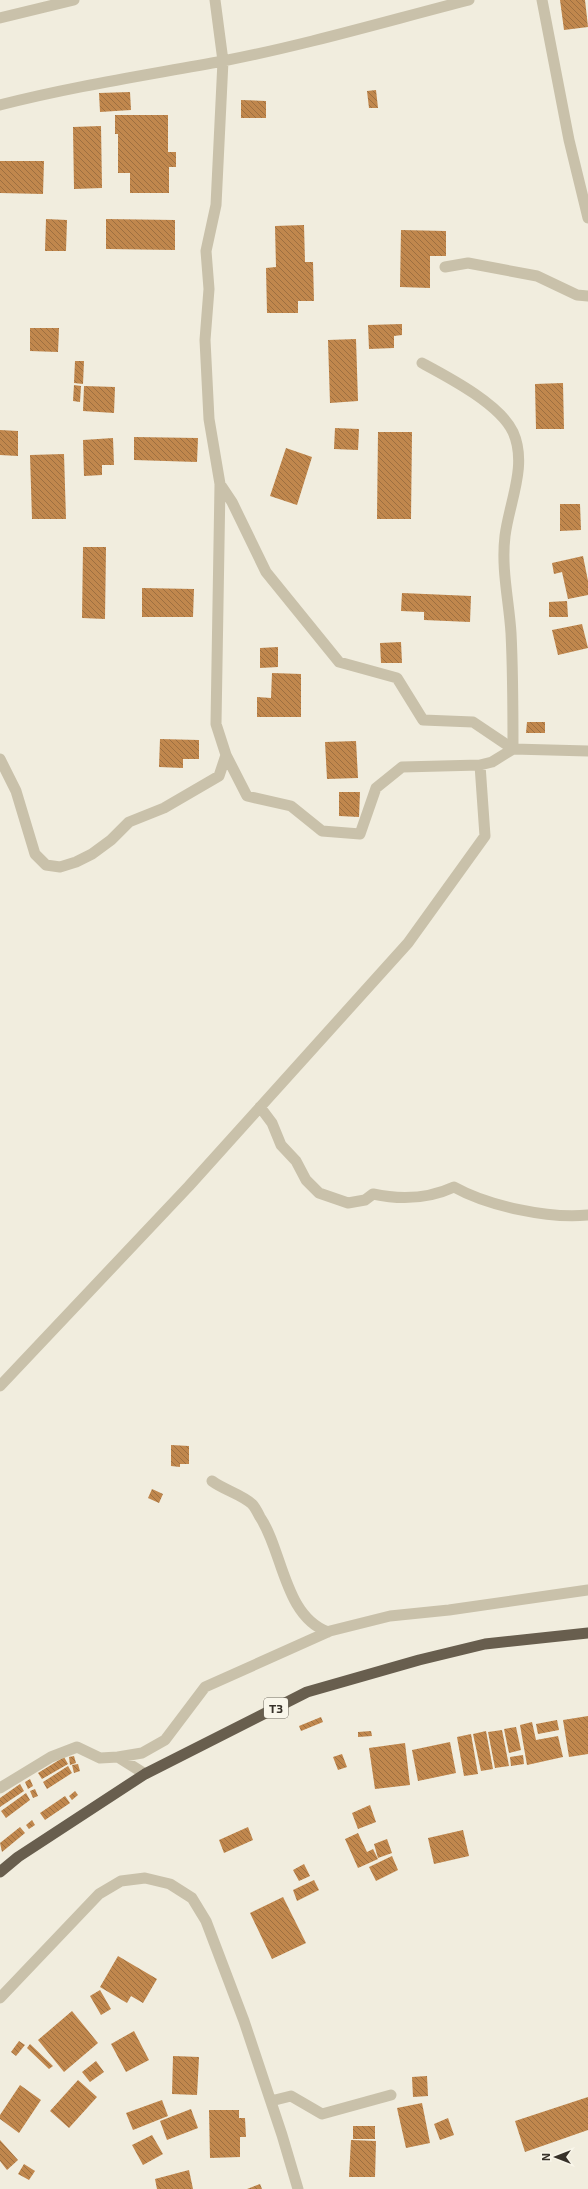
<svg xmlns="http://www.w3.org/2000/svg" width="588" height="2189" font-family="'Exo 2',sans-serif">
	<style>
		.building { fill: url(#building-back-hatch) }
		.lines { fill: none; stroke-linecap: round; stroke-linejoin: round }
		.minor { stroke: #c9c1aa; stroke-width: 11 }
		.trunk { stroke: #685e4e; stroke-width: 11 }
		.labels { text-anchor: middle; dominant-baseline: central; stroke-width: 3; stroke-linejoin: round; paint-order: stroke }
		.shield { fill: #f9f6ea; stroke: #716c63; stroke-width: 1 }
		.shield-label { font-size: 12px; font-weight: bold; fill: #373129 }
	</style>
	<defs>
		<pattern id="building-back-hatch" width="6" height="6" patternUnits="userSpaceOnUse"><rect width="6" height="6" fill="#c0874d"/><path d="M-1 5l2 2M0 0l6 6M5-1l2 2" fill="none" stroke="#9d6f40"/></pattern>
	</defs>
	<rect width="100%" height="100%" fill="#f1edde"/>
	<path class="building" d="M560 0H585L588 27 564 30Z
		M376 90 378 108H369L367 91Z
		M130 92 131 110 100 112 99 93Z
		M241 100 266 101V118H241Z
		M115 115H168V152H176V167H169V193H130V173H118V134H115Z
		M101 126 102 188 74 189 73 127Z
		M0 161H44L43 194 0 193Z
		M46 219 67 220 66 251H45Z
		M106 219 175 220V250L106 249Z
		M304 225 305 262H313L314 301H298V313H267L266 268 276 267 275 226Z
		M401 230 446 231V256H430V288L400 287Z
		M402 324V335L394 336V348L369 349 368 325Z
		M30 328H59L58 352 30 351Z
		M356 339 358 401 330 403 328 340Z
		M75 361H84L83 384 74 383Z
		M563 383 564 429H536L535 384Z
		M74 385 81 386 80 402 73 401Z
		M84 386 115 387 114 413 83 411Z
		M335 428 359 429 358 450 334 449Z
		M0 430 18 431V456L0 455Z
		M378 432H412L411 519H377Z
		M134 437 198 438 197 462 134 460Z
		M113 438 114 465H102V475L84 476 83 440Z
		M286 448 312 457 297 505 270 496Z
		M64 454 66 519H32L30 455Z
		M560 504H580L581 530 560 531Z
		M83 547H106L105 619 82 618Z
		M583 556 588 581V595L568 599 562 572 554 574 552 563Z
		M142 588 194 589 193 617H142Z
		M402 593 471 596 470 622 424 620V612L401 611Z
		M567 601 568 617H549V602Z
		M582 624 588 648 558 655 552 630Z
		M401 642 402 663H381L380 643Z
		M278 647V667L260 668V648Z
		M272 673 301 674V717H257V697L271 698Z
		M527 722H545V733H526Z
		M160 739 199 740V759H183V768L159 767Z
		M356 741 358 778 327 779 325 742Z
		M339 792H360L359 817 339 816Z
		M171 1445 189 1446V1464H180V1467L171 1466Z
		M152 1489 163 1494 159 1503 148 1498Z
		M588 1716V1754L569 1757 563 1720Z
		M321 1717 323 1722 301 1731 299 1726Z
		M557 1720 559 1730 538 1734 536 1724Z
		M532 1722 536 1740 558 1736 563 1757 527 1765 520 1725Z
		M516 1727 521 1750 509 1753 504 1729Z
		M502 1730 509 1766 495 1768 488 1732Z
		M371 1731 372 1736 358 1737V1732Z
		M486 1731 493 1769 481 1771 473 1734Z
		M471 1734 478 1774 464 1776 457 1737Z
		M450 1742 456 1773 418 1781 412 1750Z
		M405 1743 410 1785 375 1789 369 1748Z
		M342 1754 347 1767 338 1770 333 1757Z
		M523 1755 524 1764 511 1766 510 1757Z
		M74 1756 76 1763 70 1765 69 1757Z
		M64 1757 68 1764 42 1779 38 1773Z
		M78 1764 80 1771 74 1773 72 1765Z
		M68 1766 72 1773 47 1789 43 1782Z
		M30 1779 33 1786 28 1789 25 1782Z
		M20 1784 24 1791 0 1807V1798Z
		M35 1789 38 1796 33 1798 30 1791Z
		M75 1791 78 1795 72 1800 69 1796Z
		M26 1793 30 1800 6 1818 1 1811Z
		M65 1796 70 1803 45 1820 40 1813Z
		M370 1805 376 1822 358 1829 352 1813Z
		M32 1820 35 1825 29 1829 26 1825Z
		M20 1827 25 1833 2 1852 0 1843Z
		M248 1827 253 1840 224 1853 219 1840Z
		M463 1830 469 1856 434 1864 428 1838Z
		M358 1833 367 1852 373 1849 378 1859 358 1868 345 1839Z
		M387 1839 392 1853 378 1858 374 1844Z
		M392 1856 398 1870 376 1881 369 1867Z
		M304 1864 310 1876 299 1881 293 1870Z
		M314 1880 319 1890 297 1901 293 1890Z
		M283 1897 306 1943 272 1959 250 1913Z
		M118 1956 157 1979 143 2003 131 1996 127 2003 100 1987Z
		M100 1990 111 2009 101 2015 90 1996Z
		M72 2011 98 2043 64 2072 38 2040Z
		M134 2031 149 2060 126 2072 111 2044Z
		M19 2041 25 2045 16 2056 11 2052Z
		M30 2044 53 2066 49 2069 27 2048Z
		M173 2056 199 2057 197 2095 172 2094Z
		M96 2061 104 2072 90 2082 82 2072Z
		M427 2076 428 2096 413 2097 412 2077Z
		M78 2080 97 2097 69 2128 50 2111Z
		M20 2085 41 2100 19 2133 0 2119V2115Z
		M588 2097V2130L525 2152 515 2121Z
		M162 2100 168 2116 133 2130 126 2113Z
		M422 2103 430 2143 406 2148 397 2108Z
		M191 2109 198 2128 167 2140 160 2121Z
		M209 2110H239V2118H245L246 2137H240V2157L210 2158Z
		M448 2118 454 2135 440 2140 434 2124Z
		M353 2126H375V2139H353Z
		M152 2135 163 2154 143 2165 132 2145Z
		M0 2140 18 2160 7 2170 0 2161Z
		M351 2140 376 2141 375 2177H349Z
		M24 2164 35 2171 29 2180 18 2174Z
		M189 2170 193 2189H157L155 2179Z
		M260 2184 262 2189H247Z"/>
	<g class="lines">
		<path class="minor" d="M215 0 223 61 216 205 206 251 209 289 205 340 209 419 220 484 232 502 266 572 339 662 397 678 423 720 473 722 513 749 588 751
			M542 0 569 140 588 218
			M0 18 74 0
			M0 105C74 86 148 75 223 61 306 45 387 21 469 0
			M445 267 468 263 537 276 577 295 588 296
			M422 363C448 377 500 404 513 432 528 465 509 503 505 536 501 569 509 601 511 633 513 672 513 710 513 749
			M220 484 216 724 226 755
			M0 759 16 791 35 854 46 865 60 867 76 862 92 854 111 840 129 822 164 808 219 776 226 755 247 796 291 806 322 831 360 834 376 788 402 767 480 765 492 762 513 749
			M260 1107 272 1123 281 1145 296 1161 306 1180 319 1193 348 1203 365 1200 373 1194C401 1200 428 1199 454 1187 488 1206 549 1219 588 1215
			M0 1386 189 1186 408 943 485 836 480 765
			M212 1481C224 1490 241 1494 252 1504 255 1507 258 1513 260 1517 283 1551 284 1616 328 1632
			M118 1757 142 1753 165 1740 205 1687 330 1631 390 1616 449 1610 588 1590
			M0 1788 51 1757 77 1747 100 1758 118 1757 145 1774
			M0 1998 99 1894 121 1881 145 1878 170 1884 192 1898 206 1921 244 2021 282 2135 298 2189
			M271 2101 291 2096 322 2114 391 2095"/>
		<path class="trunk" d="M0 1872 18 1857 145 1774 307 1692 419 1660 485 1644 588 1633"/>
	</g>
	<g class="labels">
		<rect class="shield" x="264" y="1698" width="24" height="20" rx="3"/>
		<g class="shield-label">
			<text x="276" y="1708">T3</text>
		</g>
	</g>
	<g transform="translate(556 2157) rotate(270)" stroke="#f9f6ea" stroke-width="3" paint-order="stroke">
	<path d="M0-3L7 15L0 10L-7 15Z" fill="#373129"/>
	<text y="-6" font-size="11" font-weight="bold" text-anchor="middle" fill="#373129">N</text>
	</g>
</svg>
